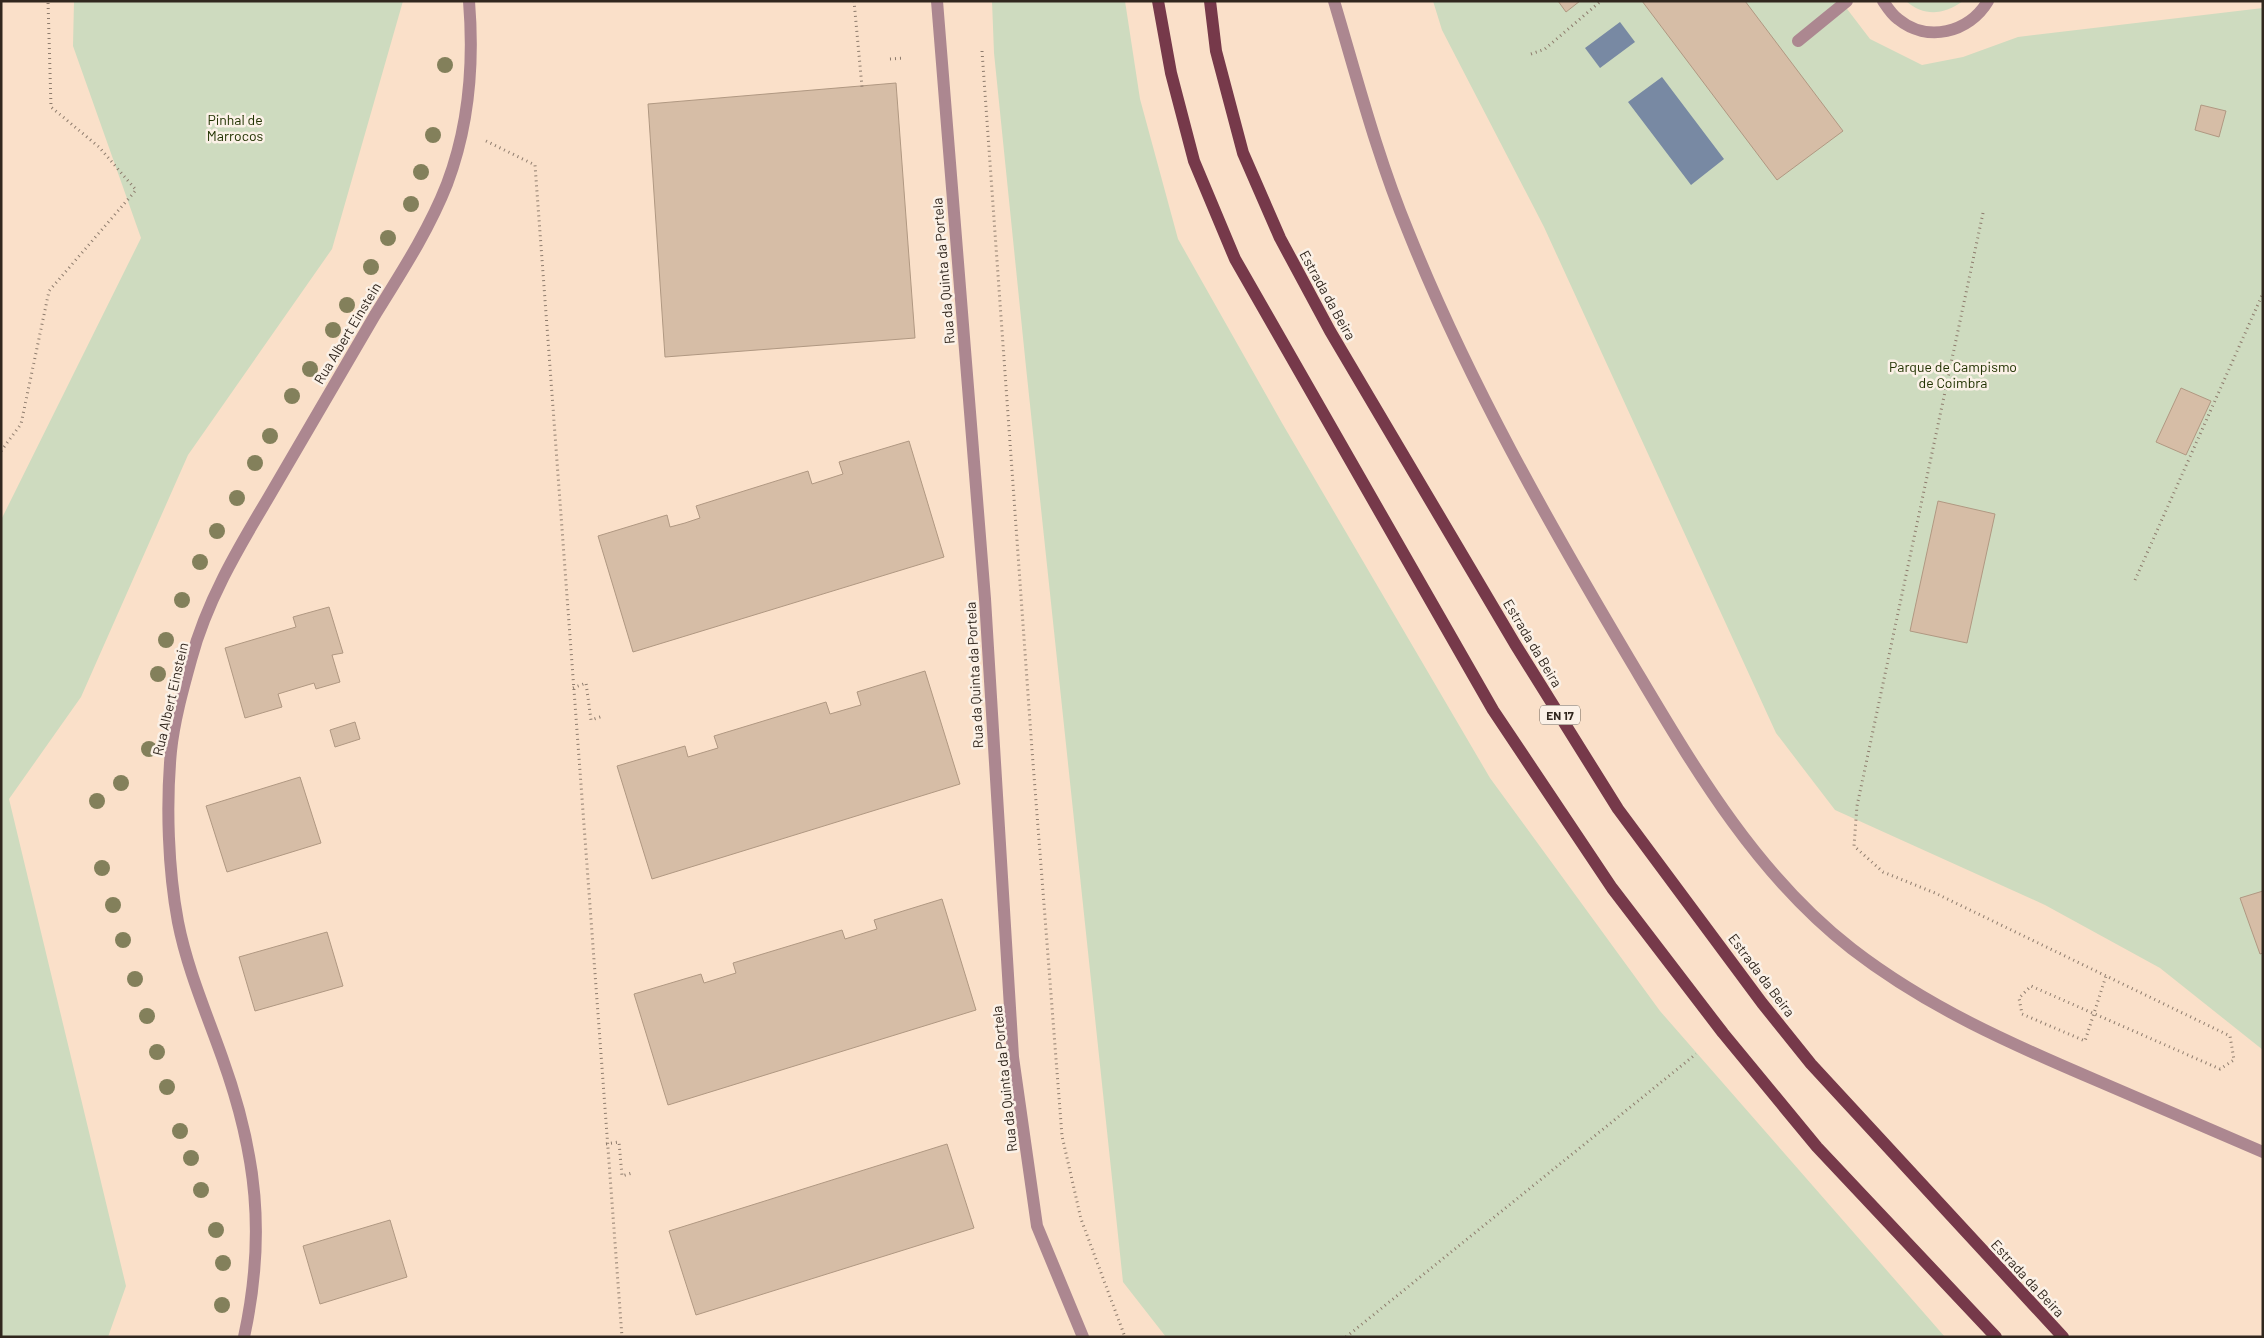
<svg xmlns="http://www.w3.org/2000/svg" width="2264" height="1338" font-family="Barlow,sans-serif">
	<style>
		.green { fill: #cedbbf }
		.water { fill: #7889a3 }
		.building { fill: #d6bda6; stroke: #b09882 }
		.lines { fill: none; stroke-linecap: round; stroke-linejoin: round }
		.path { stroke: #8e7c6d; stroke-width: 3; stroke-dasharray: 1 4; stroke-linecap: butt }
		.minor { stroke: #ac8790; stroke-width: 12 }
		.major { stroke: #76394a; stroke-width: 12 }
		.tree { fill: #83805b }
		.labels { text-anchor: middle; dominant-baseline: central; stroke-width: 5; stroke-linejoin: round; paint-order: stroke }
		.shield { fill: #fbf1e7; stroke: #6e645a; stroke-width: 1 }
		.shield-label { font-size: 12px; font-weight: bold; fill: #31271e }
		.park-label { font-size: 14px; fill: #213201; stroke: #fbf1e7 }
		.street-label { font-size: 14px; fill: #31271e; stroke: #fbf1e7 }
	</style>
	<rect width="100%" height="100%" fill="#fae0c9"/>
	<path class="green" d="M74 1H403L332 249 188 455 81 697 9 799 126 1286 108 1337H1V520L141 238 73 46Z
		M992 1H1125L1140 99 1178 239 1282 423 1490 778 1660 1011 1945 1337H1166L1123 1282 1026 367 994 53Z
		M1433 1H1841L1870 39 1922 65 1963 57 2018 37 2263 8V1050L2160 968 2045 905 1835 810 1776 733 1544 227 1442 30Z
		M1906 1H1963C1944 15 1924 17 1906 1Z"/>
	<path class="water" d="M1620 22 1635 42 1600 68 1585 48Z
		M1662 77 1724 159 1691 185 1628 102Z"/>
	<path class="building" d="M1558 1H1580L1566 12Z
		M1642 1H1745L1843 131 1777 180Z
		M896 83 915 338 665 357 648 104Z
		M2201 105 2226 111 2219 137 2195 130Z
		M2181 388 2211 401 2186 455 2156 442Z
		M909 441 944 557 633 652 598 536 667 515 670 527 685 523 700 518 696 506 808 471 812 484 843 474 839 462Z
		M1938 501 1995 514 1967 643 1910 631Z
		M329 607 343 653 332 655 340 682 316 689 314 683 278 694 282 707 245 718 225 648 296 627 293 617Z
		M925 671 960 784 652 879 617 766 685 746 688 757 718 748 714 736 826 702 830 714 861 705 857 692Z
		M355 722 360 739 335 747 330 730Z
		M300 777 321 843 227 872 206 806Z
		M2263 891V953L2260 954 2240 898Z
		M942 899 976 1010 668 1105 634 994 701 974 704 983 736 973 733 963 842 930 845 939 877 929 874 920Z
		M327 932 343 986 255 1011 239 957Z
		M947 1144 974 1228 696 1315 669 1231Z
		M390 1220 407 1277 320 1304 303 1246Z"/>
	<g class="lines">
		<path class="path" d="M854 1 862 87
			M982 51 1032 750 1062 1136 1081 1219 1125 1337
			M1531 54 1545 49 1601 1
			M890 59 905 58
			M486 141 535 165 622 1337
			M1983 213 1857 806 1854 846 1883 872 1935 893 2230 1036 2234 1060 2220 1069 2031 986 2019 998 2022 1014 2085 1041 2106 976
			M1 451 21 424 49 291 136 190 99 147 51 107 48 1
			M2135 580 2263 293
			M573 688 586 683 591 720 603 716
			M606 1144 619 1142 622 1176 632 1173
			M1346 1337 1696 1054"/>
		<path class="minor" d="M937 1 985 599 1013 1057 1037 1226 1083 1337
			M1334 1C1357 78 1377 156 1408 231 1468 381 1548 522 1630 660 1692 764 1754 873 1852 949 1927 1007 2011 1044 2098 1081 2153 1105 2208 1128 2263 1152
			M1883 1C1887 7 1892 15 1898 19 1927 43 1969 33 1988 1
			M1798 41 1847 1
			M244 1337C266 1236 257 1154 222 1057 206 1012 187 968 178 922 168 869 166 804 171 751 174 721 183 689 191 660 206 603 237 550 267 500 303 438 339 377 375 315 401 273 429 230 447 184 469 126 474 62 469 1"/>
		<path class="major" d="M1158 1 1171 73 1194 161 1235 259 1493 710 1612 888 1723 1033 1817 1147 1996 1337
			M1210 1 1216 51 1243 153 1280 238 1330 331 1515 644 1618 809 1762 1003 1811 1064 2063 1337"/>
	</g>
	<g class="tree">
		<circle cx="445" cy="65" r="8"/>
		<circle cx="433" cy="135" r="8"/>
		<circle cx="421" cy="172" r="8"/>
		<circle cx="411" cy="204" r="8"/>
		<circle cx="388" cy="238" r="8"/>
		<circle cx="371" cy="267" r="8"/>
		<circle cx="347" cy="305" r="8"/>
		<circle cx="333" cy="330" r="8"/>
		<circle cx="310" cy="369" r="8"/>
		<circle cx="292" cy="396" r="8"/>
		<circle cx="270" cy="436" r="8"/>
		<circle cx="255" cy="463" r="8"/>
		<circle cx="237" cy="498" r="8"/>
		<circle cx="217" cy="531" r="8"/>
		<circle cx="200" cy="562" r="8"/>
		<circle cx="182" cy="600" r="8"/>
		<circle cx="166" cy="640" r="8"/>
		<circle cx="158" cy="674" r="8"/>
		<circle cx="149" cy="749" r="8"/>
		<circle cx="121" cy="783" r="8"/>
		<circle cx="97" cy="801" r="8"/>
		<circle cx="102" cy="868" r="8"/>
		<circle cx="113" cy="905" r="8"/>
		<circle cx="123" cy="940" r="8"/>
		<circle cx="135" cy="979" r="8"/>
		<circle cx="147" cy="1016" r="8"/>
		<circle cx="157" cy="1052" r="8"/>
		<circle cx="167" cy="1087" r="8"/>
		<circle cx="180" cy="1131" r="8"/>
		<circle cx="191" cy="1158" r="8"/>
		<circle cx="201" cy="1190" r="8"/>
		<circle cx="216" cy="1230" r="8"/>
		<circle cx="223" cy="1263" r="8"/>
		<circle cx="222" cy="1305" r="8"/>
	</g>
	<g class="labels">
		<rect class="shield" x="1540" y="705.5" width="40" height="19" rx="4"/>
		<g class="shield-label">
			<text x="1560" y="715">EN 17</text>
		</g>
		<g class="park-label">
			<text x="235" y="119">Pinhal de<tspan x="235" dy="16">Marrocos</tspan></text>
			<text x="1953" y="366">Parque de Campismo<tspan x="1953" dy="16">de Coimbra</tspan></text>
		</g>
		<g class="street-label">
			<text transform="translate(943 271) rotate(-95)">Rua da Quinta da Portela</text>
			<text transform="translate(1328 295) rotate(61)">Estrada da Beira</text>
			<text transform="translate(347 333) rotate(-59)">Rua Albert Einstein</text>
			<text transform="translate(1533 643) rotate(59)">Estrada da Beira</text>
			<text transform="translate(974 675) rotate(-93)">Rua da Quinta da Portela</text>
			<text transform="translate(170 699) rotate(-77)">Rua Albert Einstein</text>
			<text transform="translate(1762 975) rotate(53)">Estrada da Beira</text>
			<text transform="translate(1004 1079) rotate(-96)">Rua da Quinta da Portela</text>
			<text transform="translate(2028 1278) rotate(47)">Estrada da Beira</text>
		</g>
	</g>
	<rect width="2264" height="1338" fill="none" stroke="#31271e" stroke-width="5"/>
</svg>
